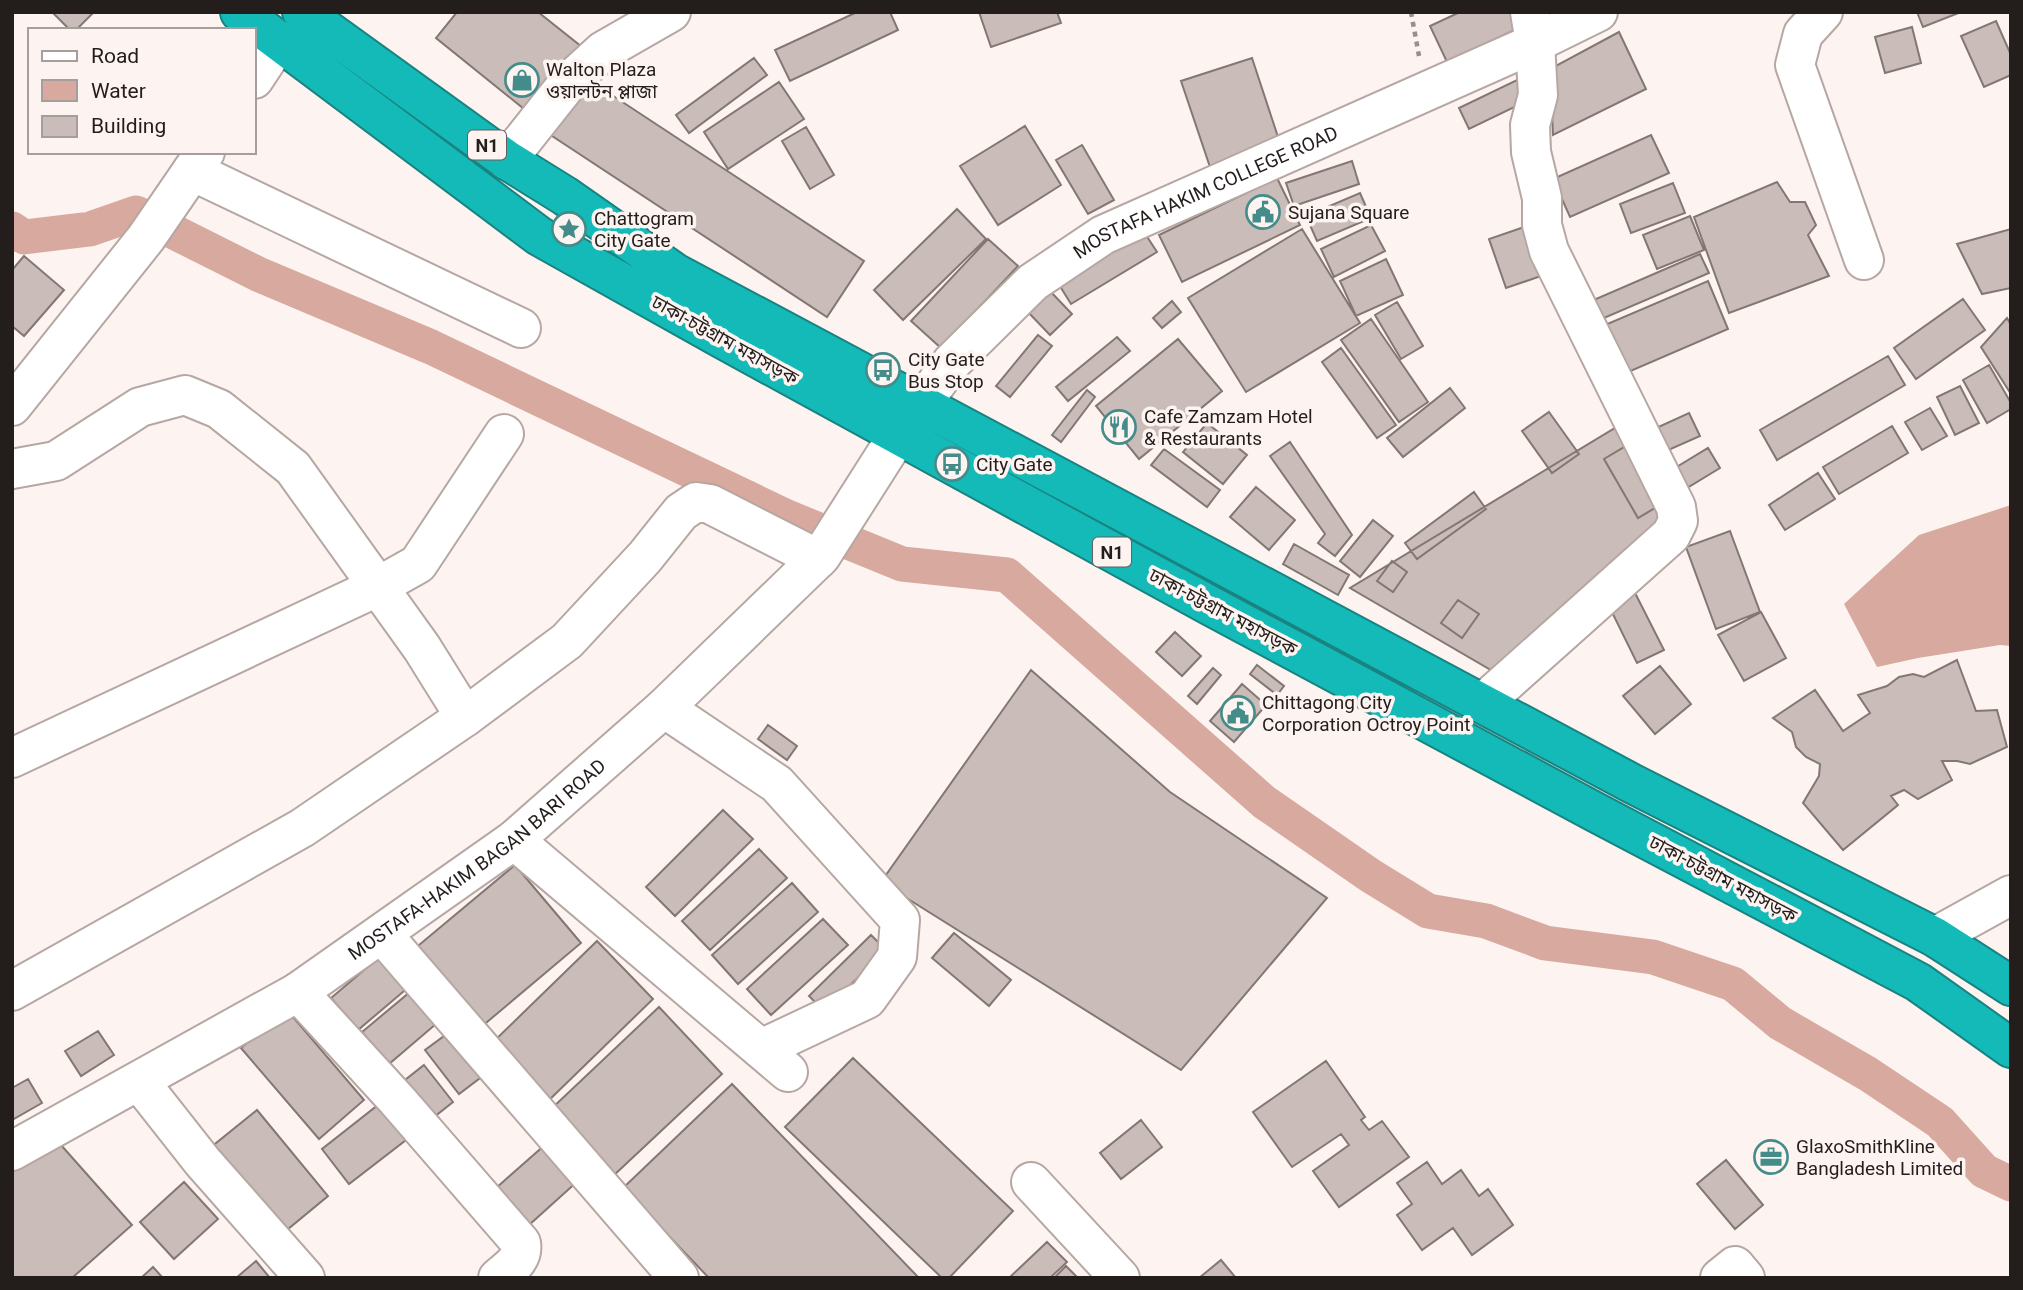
<svg xmlns="http://www.w3.org/2000/svg" width="2023" height="1290" font-family="Roboto,'Noto Sans Bengali',sans-serif">
	<style>
		.water { fill: #d8a99e }
		.lines { fill: none; stroke-linecap: round; stroke-linejoin: round }
		.canal { stroke: #d8a99e; stroke-width: 35 }
		.building { fill: #cabcb8; stroke: #847773; stroke-width: 2 }
		.minor-casing { stroke: #b6a7a3; stroke-width: 42 }
		.highway-casing { stroke: #198381; stroke-width: 42 }
		.path { stroke: #978f8d; stroke-width: 4.5; stroke-dasharray: 5 5; stroke-linecap: butt }
		.minor { stroke: #fff; stroke-width: 38 }
		.highway { stroke: #13bab7; stroke-width: 38 }
		.labels { text-anchor: middle; dominant-baseline: central; stroke-width: 7; stroke-linejoin: round; paint-order: stroke }
		.shield { fill: #fdf4f1; stroke: #645e5c; stroke-width: 2 }
		.shield-label { font-size: 18px; font-weight: bold; fill: #231e1c }
		.poi-label { font-size: 19px; fill: #231e1c; stroke: #fdf4f1; text-anchor: start }
		.street-label { font-size: 19px; fill: #231e1c; stroke: #fdf4f1 }
	</style>
	<rect width="100%" height="100%" fill="#fdf4f1"/>
	<path class="water" d="M2011 505V646L2000 645 1918 658 1877 667 1844 604 1919 535Z"/>
	<g class="lines">
		<path class="canal" d="M12 229 24 237 90 229 136 213 260 275 431 347 787 517 902 564 1007 575 1264 802 1371 876 1428 911 1486 921 1545 943 1653 957 1733 984 1780 1023 1868 1074 1940 1122 1984 1171 2011 1184"/>
	</g>
	<path class="building" d="M56 12H94L76 30H70L54 14Z
		M457 12H538L582 47 529 113 436 38Z
		M857 12H890L898 30 790 81 775 50Z
		M979 12H1057L1061 23 991 47Z
		M1460 12H1510L1517 29 1447 62 1430 26Z
		M1917 12H1961L1923 27Z
		M1996 21 2011 55V75L1984 87 1961 36Z
		M1912 27 1921 63 1885 73 1875 37Z
		M1619 32 1646 89 1553 135 1550 69Z
		M754 58 767 75 689 133 676 115Z
		M1252 58 1281 146 1211 170 1181 81Z
		M583 76 864 261 827 317 546 132Z
		M1517 80 1527 101 1469 129 1459 108Z
		M779 82 804 119 728 169 704 132Z
		M1025 126 1061 185 998 225 960 166Z
		M806 127 834 175 810 189 782 141Z
		M1651 135 1669 173 1570 217 1553 179Z
		M1082 145 1114 200 1088 214 1056 160Z
		M1352 161 1359 184 1294 206 1286 183Z
		M1277 178 1300 225 1182 282 1159 235Z
		M1777 182 1790 202H1805L1816 225 1808 235 1829 276 1729 313 1694 217Z
		M1673 183 1685 213 1631 233 1620 204Z
		M1360 193 1371 218 1317 241 1306 216Z
		M957 209 986 239 903 320 874 290Z
		M1690 216 1704 250 1657 269 1643 235Z
		M1371 225 1385 251 1334 277 1321 249Z
		M1530 225 1547 274 1506 288 1489 239Z
		M1302 229 1360 323 1246 392 1188 298Z
		M2011 229V288L1982 294 1957 244Z
		M1144 232 1157 252 1071 304 1058 283Z
		M988 239 1018 266 941 348 911 321Z
		M1700 254 1709 273 1597 321 1589 302Z
		M24 256 64 290 24 336 12 326V270Z
		M1386 259 1403 295 1356 316 1340 281Z
		M1708 281 1728 329 1619 376 1598 328Z
		M1049 290 1072 314 1050 335 1027 311Z
		M1963 299 1985 330 1916 379 1894 348Z
		M1172 301 1181 312 1162 328 1153 318Z
		M1397 302 1423 346 1401 359 1375 315Z
		M2007 318 2011 325V394L1981 347Z
		M1371 319 1428 402 1399 422 1341 340Z
		M1038 335 1052 346 1010 397 996 386Z
		M1117 337 1130 351 1068 401 1056 387Z
		M1178 339 1222 391 1139 459 1096 406Z
		M1341 348 1396 425 1377 438 1322 362Z
		M1888 356 1905 385 1777 460 1760 430Z
		M1989 365 2011 403V409L1987 423 1963 380Z
		M1960 386 1979 423 1955 435 1937 397Z
		M1450 388 1465 408 1403 457 1387 438Z
		M1087 390 1095 397 1061 442 1052 435Z
		M1930 408 1947 436 1922 450 1905 422Z
		M1549 412 1579 454 1552 473 1522 431Z
		M1689 413 1700 436 1664 452 1654 429Z
		M1207 423 1247 455 1223 484 1183 452Z
		M1892 426 1908 453 1839 494 1823 467Z
		M1615 428 1665 521 1496 673 1350 588Z
		M1290 442 1352 535 1335 556 1318 543 1325 534 1270 456Z
		M1631 443 1665 502 1638 518 1604 459Z
		M1708 448 1720 468 1682 491 1670 471Z
		M1164 449 1220 490 1207 507 1151 465Z
		M1818 473 1835 499 1785 530 1769 505Z
		M1256 487 1295 520 1269 550 1230 517Z
		M1474 492 1486 509 1417 559 1405 543Z
		M1373 520 1393 536 1360 577 1340 561Z
		M1730 531 1760 612 1716 629 1686 547Z
		M1294 544 1349 575 1338 595 1283 564Z
		M1392 561 1407 572 1393 592 1377 581Z
		M1631 585 1664 650 1637 663 1605 598Z
		M1458 600 1479 614 1462 638 1441 623Z
		M1761 612 1786 658 1744 681 1718 635Z
		M1175 632 1201 656 1182 676 1156 652Z
		M1957 660 1976 711 1997 710 2007 747 1970 764 1957 761H1942L1952 780 1918 799 1904 790 1891 796 1898 805 1843 850 1803 803 1819 776 1820 764 1806 757 1796 747 1792 732 1773 718 1815 690 1843 731 1870 713 1858 695 1887 686 1899 677 1913 674 1924 677Z
		M1257 665 1284 686 1277 695 1250 674Z
		M1660 666 1691 704 1655 734 1623 696Z
		M1213 668 1221 675 1197 704 1188 696Z
		M1031 670 1170 792 1327 898 1181 1070 881 882Z
		M1242 684 1266 705 1234 742 1210 721Z
		M768 725 797 746 787 760 758 739Z
		M723 810 753 839 675 916 646 887Z
		M759 849 787 878 710 950 682 921Z
		M515 865 581 943 474 1033 407 955Z
		M792 883 818 912 738 984 712 955Z
		M823 919 848 945 771 1015 747 989Z
		M954 933 1011 980 989 1006 932 958Z
		M871 935 886 950 824 1011 809 996Z
		M597 941 653 999 545 1104 489 1046Z
		M383 954 410 986 358 1030 331 998Z
		M416 987 443 1018 389 1064 362 1032Z
		M659 1007 722 1074 613 1176 550 1110Z
		M287 1010 364 1100 319 1139 241 1048Z
		M455 1028 488 1072 459 1094 425 1050Z
		M98 1031 114 1055 81 1076 65 1051Z
		M853 1058 1013 1211 949 1278H942L785 1127Z
		M1326 1061 1365 1117 1361 1120 1369 1130 1382 1121 1409 1157 1339 1207 1313 1171 1349 1145 1341 1134 1292 1167 1253 1112Z
		M424 1065 453 1102 434 1117 405 1080Z
		M28 1079 42 1103 12 1120V1088Z
		M732 1084 919 1278H709L623 1188Z
		M378 1105 406 1140 349 1184 322 1149Z
		M257 1110 328 1196 282 1234 210 1148Z
		M1141 1120 1162 1147 1121 1179 1100 1153Z
		M53 1136 132 1225 72 1278H12V1172Z
		M546 1144 579 1180 529 1225 496 1188Z
		M1726 1160 1763 1205 1735 1229 1697 1184Z
		M1427 1162 1442 1184 1461 1170 1479 1196 1488 1189 1513 1225 1472 1255 1453 1228 1422 1250 1397 1215 1412 1204 1397 1183Z
		M184 1182 218 1219 174 1259 140 1222Z
		M1047 1242 1067 1262 1050 1278H1009Z
		M1221 1260 1236 1278H1199Z
		M256 1261 270 1278H236Z
		M1066 1266 1078 1278H1054Z
		M153 1267 163 1278H141Z"/>
	<g class="lines">
		<g class="minor-casing">
			<g id="minor">
				<path d="M1823 12 1803 34 1795 65 1864 260"/>
				<path d="M254 79 279 41"/>
				<path d="M507 160 568 83 603 51 671 12"/>
				<path d="M192 171 521 328"/>
				<path id="s1" d="M922 403 952 362 1033 282 1103 235 1535 43 1598 12"/>
				<path d="M12 406 146 238 205 152"/>
				<path d="M12 469 56 461 140 407 185 395 219 409 293 468 422 648 465 717"/>
				<path d="M1483 703 1671 535 1678 521 1676 507 1549 251 1542 225V198L1531 152 1530 125 1538 95 1535 43 1530 12"/>
				<path d="M664 708 777 784 900 920 897 957 867 999 761 1049"/>
				<path d="M12 758 377 587 418 564 504 434"/>
				<path d="M514 840 788 1072"/>
				<path d="M382 934 679 1278"/>
				<path d="M1935 937 2011 895"/>
				<path d="M12 991 302 828 465 717 567 641 645 557 681 512 696 502 710 504 818 559"/>
				<path d="M298 992 397 1100 521 1243C524 1260 509 1268 498 1278"/>
				<path d="M139 1081 202 1161 305 1278"/>
				<path id="s2" d="M12 1151 298 992 514 840 664 708 821 556 898 435"/>
				<path d="M1031 1182 1120 1278"/>
				<path d="M1720 1278 1735 1266 1745 1278"/>
			</g>
		</g>
		<g class="highway-casing">
			<path id="highway" d="M240 12 539 236 721 338 1211 606 1595 812 1918 982 2011 1048
				M302 12 507 160 565 196 675 273 1633 784 1935 937 2011 986"/>
		</g>
		<path class="path" d="M1411 12 1419 56"/>
		<use href="#minor" class="minor"/>
		<use href="#highway" class="highway"/>
	</g>
	<defs>
		<g id="shop-ring" transform="scale(1.75)"><circle r="9.5" fill="#fdf4f1" stroke="#448c8a" stroke-width="1.5"/><path d="M-5-2.5h2.3a2.7 3.5 0 0 1 5.4 0H5L5.5 6h-11ZM-1.5-2.5h3a1.5 2.3 0 0 0-3 0Z" fill="#448c8a"/></g>
		<g id="civic-ring" transform="scale(1.75)"><circle r="9.5" fill="#fdf4f1" stroke="#448c8a" stroke-width="1.5"/><path d="M-.6-6.5H3V-4.5H.6V-3L4-1V1h2V6H-6V1h2V-1L-.6-3ZM-1.2 2.5V6h2.4V2.5Z" fill="#448c8a"/></g>
		<g id="sight-ring" transform="scale(1.75)"><circle r="9.5" fill="#fdf4f1" stroke="#448c8a" stroke-width="1.5"/><path d="M0-6L1.8-2.2L6-1.7L2.9 1.2L3.7 5.4L0 3.3L-3.7 5.4L-2.9 1.2L-6-1.7L-1.8-2.2Z" fill="#448c8a"/></g>
		<g id="bus-ring" transform="scale(1.75)"><circle r="9.5" fill="#fdf4f1" stroke="#448c8a" stroke-width="1.5"/><path d="M-5-6H5V4H4V6H2V4H-2V6H-4V4H-5ZM-3.5-4V0h7V-4ZM-3.5 1.2v1.5H-2V1.2ZM2 1.2v1.5H3.5V1.2Z" fill="#448c8a"/></g>
		<g id="restaurant-ring" transform="scale(1.75)"><circle r="9.5" fill="#fdf4f1" stroke="#448c8a" stroke-width="1.5"/><path d="M-5-6h1v4h1v-4h1v4h1v-4h1v5L-1.5 .5V6h-2V.5L-5-1ZM5-6V6H3V1.5H1.5Q1.5-4 5-6Z" fill="#448c8a"/></g>
		<g id="office-ring" transform="scale(1.75)"><circle r="9.5" fill="#fdf4f1" stroke="#448c8a" stroke-width="1.5"/><path d="M-6-3h4V-5.5h4V-3h4V5H-6ZM-1-4.5V-3h2v-1.5ZM-6 0V1H6V0Z" fill="#448c8a"/></g>
	</defs>
	<g fill-rule="evenodd">
		<use href="#shop-ring" x="522" y="80"/>
		<use href="#civic-ring" x="1263" y="212"/>
		<use href="#sight-ring" x="569" y="229"/>
		<use href="#bus-ring" x="883" y="370"/>
		<use href="#restaurant-ring" x="1119" y="427"/>
		<use href="#bus-ring" x="952" y="464"/>
		<use href="#civic-ring" x="1238" y="713"/>
		<use href="#office-ring" x="1771" y="1157"/>
	</g>
	<g class="labels">
		<g class="shield">
			<rect x="468" y="130.5" width="38" height="29" rx="5"/>
			<rect x="1093" y="537.5" width="38" height="29" rx="5"/>
		</g>
		<g class="shield-label">
			<text x="487" y="145">N1</text>
			<text x="1112" y="552">N1</text>
		</g>
		<g class="poi-label">
			<text x="546" y="69">Walton Plaza<tspan x="546" dy="22">ওয়ালটন প্লাজা</tspan></text>
			<text x="1288" y="212">Sujana Square</text>
			<text x="594" y="218">Chattogram<tspan x="594" dy="22">City Gate</tspan></text>
			<text x="908" y="359">City Gate<tspan x="908" dy="22">Bus Stop</tspan></text>
			<text x="1144" y="416">Cafe Zamzam Hotel<tspan x="1144" dy="22">&amp; Restaurants</tspan></text>
			<text x="976" y="464">City Gate</text>
			<text x="1262" y="702">Chittagong City<tspan x="1262" dy="22">Corporation Octroy Point</tspan></text>
			<text x="1796" y="1146">GlaxoSmithKline<tspan x="1796" dy="22">Bangladesh Limited</tspan></text>
		</g>
		<g class="street-label">
			<text stroke="none"><textPath href="#s1" startOffset="360">MOSTAFA HAKIM COLLEGE ROAD</textPath></text>
			<text transform="translate(725 340) rotate(29)">ঢাকা-চট্টগ্রাম মহাসড়ক</text>
			<text transform="translate(1223 612) rotate(28)">ঢাকা-চট্টগ্রাম মহাসড়ক</text>
			<text stroke="none"><textPath href="#s2" startOffset="550">MOSTAFA-HAKIM BAGAN BARI ROAD</textPath></text>
			<text transform="translate(1723 879) rotate(28)">ঢাকা-চট্টগ্রাম মহাসড়ক</text>
		</g>
	</g>
	<rect width="2023" height="1290" fill="none" stroke="#231e1c" stroke-width="28"/>
	<rect x="28" y="28" width="228" height="126" fill="#fdf4f1" stroke="#a69e9c" stroke-width="2"/>
	<rect x="42" y="51" width="35" height="10" fill="#ffffff" stroke="#a69e9c" stroke-width="2"/>
	<text x="91" y="63" font-size="21" fill="#231e1c">Road</text>
	<rect x="42" y="80" width="35" height="21" fill="#d8a99e" stroke="#a69e9c" stroke-width="2"/>
	<text x="91" y="98" font-size="21" fill="#231e1c">Water</text>
	<rect x="42" y="116" width="35" height="21" fill="#cabcb8" stroke="#a69e9c" stroke-width="2"/>
	<text x="91" y="133" font-size="21" fill="#231e1c">Building</text>
</svg>
